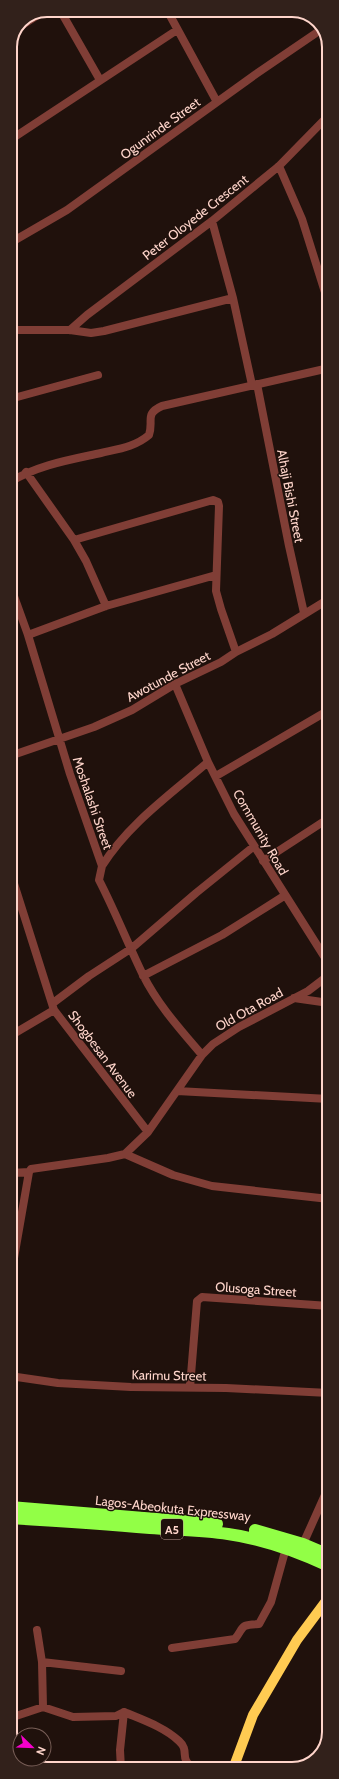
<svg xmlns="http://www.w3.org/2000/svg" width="339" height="1779" font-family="Cabin,sans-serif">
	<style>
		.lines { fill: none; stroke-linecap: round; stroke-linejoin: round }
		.minor { stroke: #803e36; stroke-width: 8 }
		.major { stroke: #ffcb52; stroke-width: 10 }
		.highway { stroke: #92ff46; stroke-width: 12 }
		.labels { text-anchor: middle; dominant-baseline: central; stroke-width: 3; stroke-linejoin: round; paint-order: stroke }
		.shield { fill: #20110c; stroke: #bc9a92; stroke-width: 1 }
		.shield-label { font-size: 12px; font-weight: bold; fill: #ffd5cb }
		.street-label { font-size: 13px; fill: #ffd5cb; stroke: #20110c }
		.rim { fill: none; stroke: #ffd5cb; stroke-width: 2 }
	</style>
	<rect width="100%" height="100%" fill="#20110c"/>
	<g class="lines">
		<path class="minor" d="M60 10 100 80
			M167 10 217 102
			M276 10H277
			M18 28 41 13
			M10 140 177 30
			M279 166 302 219 329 305
			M212 221 233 298 252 385
			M10 243 67 210 256 74 322 29
			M10 330H70L91 333 104 331 233 298
			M70 330 87 315 212 221 279 166 329 115
			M257 384 289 546 304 613
			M10 399 98 375
			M26 472 74 540 86 561 106 606
			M10 482C38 465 69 460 101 453 118 449 135 447 149 435 154 421 144 414 162 406L329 368
			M74 540 213 500 218 502 219 506 216 591 221 609 236 652
			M10 585 28 635 70 774 102 866 99 880C115 911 128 944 143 975 158 1005 180 1029 202 1055
			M28 635 106 606 216 575
			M175 684 208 762 234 814 329 964
			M10 756 94 727 132 710 175 684 221 662 236 652 272 634 329 599
			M216 776 329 710
			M263 861 329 818
			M102 866C128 824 171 794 208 762
			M10 871 54 1010 148 1132
			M143 976 222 935 284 896
			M294 998 329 1003
			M53 1003 89 976 132 948 196 893 253 847
			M10 1036 54 1010
			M177 1091 329 1099
			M125 1154 173 1175 212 1186 329 1199
			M10 1173 29 1172
			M10 1281 29 1172 31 1169 108 1158 125 1154 148 1132 202 1055 213 1044 239 1027 308 991 329 975
			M10 1376 58 1383 131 1387 226 1388 329 1393
			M190 1387 197 1301 202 1297 329 1306
			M303 1544 329 1486
			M37 1630 42 1662 43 1707
			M172 1648 235 1639C245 1626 239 1625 259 1624L271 1602 286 1548
			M42 1662 121 1671
			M10 1718 43 1707 73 1717 116 1716 124 1712C143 1720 164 1727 179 1741 191 1752 177 1758 195 1769
			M121 1769 120 1750 124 1712"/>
		<path class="major" d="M233 1769 253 1715 297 1640 329 1597"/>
		<path class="highway" d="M10 1507 217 1524
			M10 1518C57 1521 103 1524 150 1528 176 1530 202 1530 228 1534 264 1539 297 1551 329 1566
			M255 1530 303 1544 329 1555"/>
	</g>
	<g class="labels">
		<rect class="shield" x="161" y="1519" width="22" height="20" rx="3"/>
		<g class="shield-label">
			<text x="172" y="1529">A5</text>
		</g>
		<g class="street-label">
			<text transform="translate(160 128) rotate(-36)">Ogunrinde Street</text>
			<text transform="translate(195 217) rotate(-38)">Peter Oloyede Crescent</text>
			<text transform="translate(291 496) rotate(79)">Alhaji Bishi Street</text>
			<text transform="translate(168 676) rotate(-28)">Awotunde Street</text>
			<text transform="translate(93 803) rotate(71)">Moshalashi Street</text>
			<text transform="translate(261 832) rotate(60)">Community Road</text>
			<text transform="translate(249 1009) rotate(-29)">Old Ota Road</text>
			<text transform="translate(103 1054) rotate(53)">Shogbesan Avenue</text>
			<text transform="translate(256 1289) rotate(4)">Olusoga Street</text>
			<text transform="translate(169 1375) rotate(1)">Karimu Street</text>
			<text transform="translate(173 1508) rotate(6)">Lagos-Abeokuta Expressway</text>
		</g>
	</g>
	<path d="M0 0H339V1779H0ZM47 17H292A30 30 0 0 1 322 47V1732A30 30 0 0 1 292 1762H47A30 30 0 0 1 17 1732V47A30 30 0 0 1 47 17Z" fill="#32211b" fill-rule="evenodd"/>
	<path class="rim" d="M47 17H292A30 30 0 0 1 322 47V1732A30 30 0 0 1 292 1762H47A30 30 0 0 1 17 1732V47A30 30 0 0 1 47 17Z"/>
	<g transform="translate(32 1747) rotate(113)"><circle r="19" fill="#20110c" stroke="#795f58"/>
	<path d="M0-3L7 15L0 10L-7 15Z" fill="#f600cc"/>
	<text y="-6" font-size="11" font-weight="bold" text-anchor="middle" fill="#ffd5cb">N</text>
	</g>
</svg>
